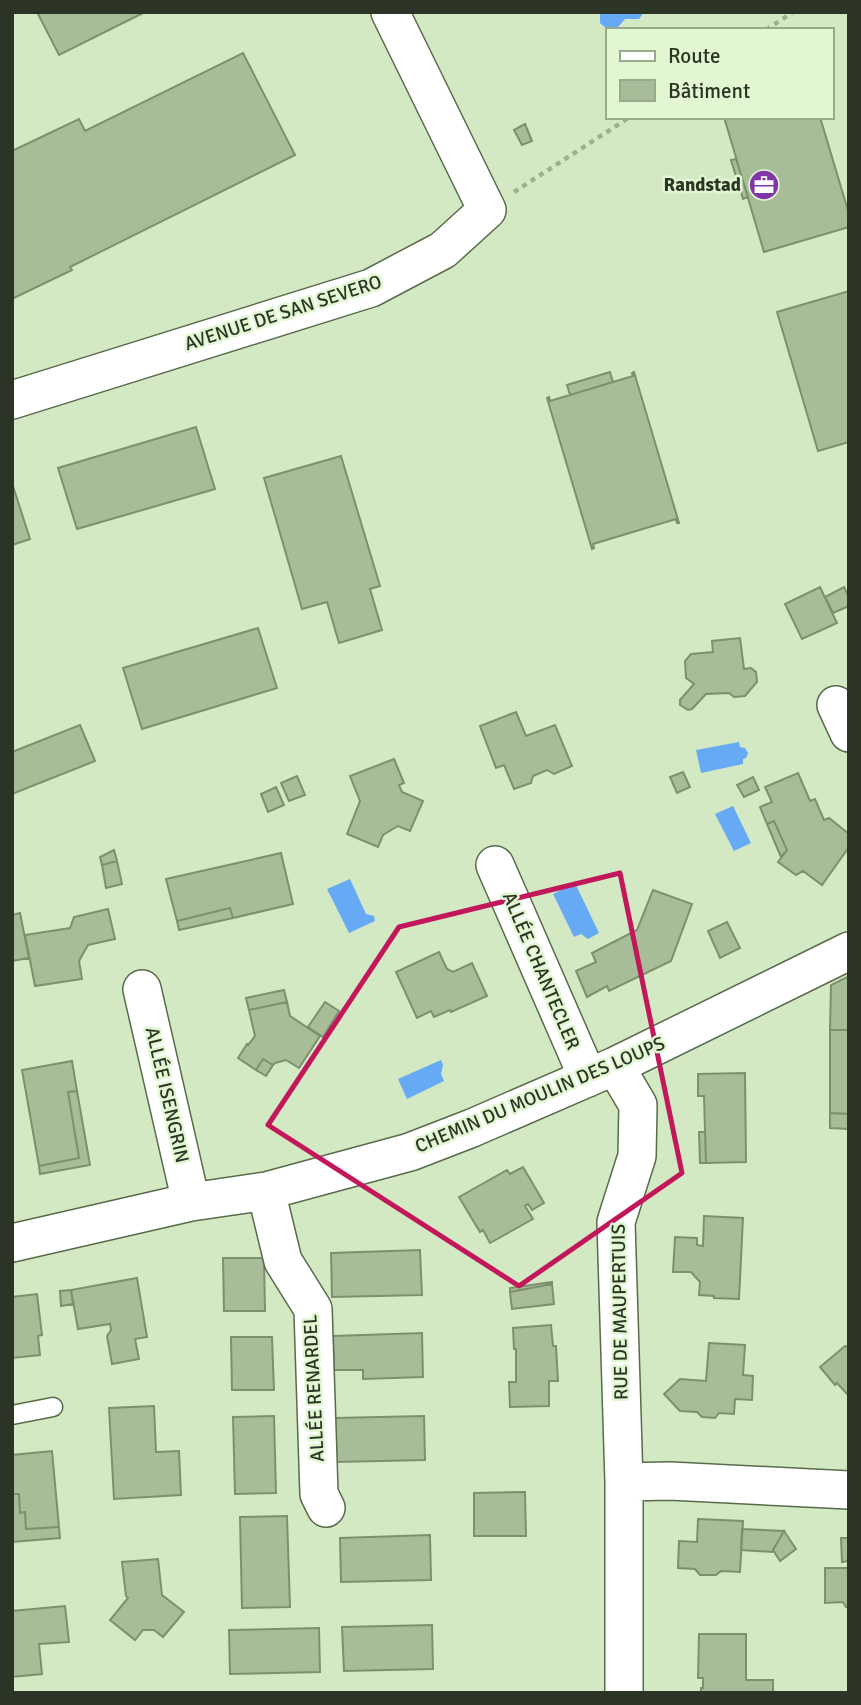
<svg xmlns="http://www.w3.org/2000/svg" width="861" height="1705" font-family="Signika,sans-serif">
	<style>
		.water { fill: #66a9f5 }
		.building { fill: #a7bd99; stroke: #7c906e; stroke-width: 2 }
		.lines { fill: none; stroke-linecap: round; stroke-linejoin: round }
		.lane-casing { stroke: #586b4a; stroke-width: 21 }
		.street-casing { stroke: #586b4a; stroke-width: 40 }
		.path { stroke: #9eb092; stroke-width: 4.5; stroke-dasharray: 5 5; stroke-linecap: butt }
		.lane { stroke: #fff; stroke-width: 18 }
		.street { stroke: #fff; stroke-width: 37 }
		.marked { fill: none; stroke: #c2185b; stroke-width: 5; stroke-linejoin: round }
		.labels { text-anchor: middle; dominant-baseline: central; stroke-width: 5; stroke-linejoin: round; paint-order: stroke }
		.poi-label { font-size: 19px; font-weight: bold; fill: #2b3425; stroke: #e0f7d1; text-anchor: end }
		.street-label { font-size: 19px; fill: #2b3425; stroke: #e0f7d1 }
	</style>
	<rect width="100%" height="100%" fill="#d3e9c4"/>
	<path class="water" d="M600 12H644L639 19H625L618 27 608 30 600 23Z
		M739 742 740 747 745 748 748 753 746 758 743 759V764L701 773 696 750Z
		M733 806 751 843 734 851 715 814Z
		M350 879 366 914 374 916 375 921 349 933 327 889Z
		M575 883 599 933 588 939 581 934 574 937 553 894Z
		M441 1060 443 1065 441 1074 444 1081 407 1099 398 1079Z"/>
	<path class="building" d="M37 12H145L59 55Z
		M243 53 295 155 70 267 72 270 12 299V151L79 119 85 131Z
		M724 117H820L849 214V227L764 252Z
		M525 124 532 141 522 145 514 130Z
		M736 159 748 197 743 199 731 160Z
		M849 291V442L818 451 777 312Z
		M610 372 613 382 570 395 567 385Z
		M634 372 679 523H677L676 519 593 544 594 548 592 549 547 398 549 397 550 401 633 376 632 373Z
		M196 427 215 489 77 529 58 468Z
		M341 456 380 586 370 589 382 630 339 643 327 602 302 609 264 478Z
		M12 483 30 539 12 545Z
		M820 587 837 623 802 639 785 604Z
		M844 587 849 597V606L833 613 825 597Z
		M258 628 277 688 142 729 123 668Z
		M740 638 744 669 751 668 756 672 757 682 745 696 734 697 729 693 706 694 692 709 688 710 680 705V700L694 684 686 678 685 661 691 654 713 652 712 641Z
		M516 712 526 736 555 725 572 766 554 774 547 770 533 776 531 783 514 789 504 765 496 768 480 726Z
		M80 725 95 761 12 794V752Z
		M394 759 404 783 399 785 402 792 423 801 410 831 398 826 383 835 378 847 347 834 360 801 350 776Z
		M683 772 690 787 677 793 670 777Z
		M798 773 810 801 815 799 824 820 829 818 849 834V847L822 885 803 871 796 875 778 862 787 850 774 821 767 824 760 807 772 802 765 787Z
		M297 776 305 795 289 801 281 783Z
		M753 777 759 790 744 797 737 785Z
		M276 787 284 805 268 812 261 794Z
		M774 821 787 850 781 857 767 824Z
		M114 850 117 861 102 865 100 857Z
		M281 853 293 904 233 918 230 908 177 921 166 879Z
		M117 861 122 884 106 888 102 865Z
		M653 890 692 904 671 961 609 991 607 986 587 997 576 971 596 962 592 953 637 930Z
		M230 908 233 918 179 930 177 921Z
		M108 909 115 939 88 945 79 961 82 979 35 986 25 935 70 928 74 917Z
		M20 913 29 958 12 961V915Z
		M727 922 740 948 720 958 708 931Z
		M439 952 447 969 453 972 472 963 487 996 451 1012 450 1010 434 1017 431 1011 417 1018 396 972Z
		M849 976V1030H830L831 985Z
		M284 990 287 1002 249 1010 246 998Z
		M287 1002 290 1016 320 1036 299 1068 286 1060 275 1063 273 1065 263 1059 256 1070 238 1058 247 1044 248 1045 255 1036 249 1010Z
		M325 1002 339 1011 323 1037 308 1027Z
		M830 1030H849V1114L830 1113Z
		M263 1059 273 1065 266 1076 256 1070Z
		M72 1061 77 1091 68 1092 79 1158 39 1166 22 1070Z
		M745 1073 746 1162 706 1163 704 1096H698V1074Z
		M77 1091 90 1165 40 1174 39 1166 79 1158 68 1092Z
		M830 1113 849 1114V1129L830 1128Z
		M699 1132H705L706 1163H700Z
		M523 1167 544 1203 532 1210 528 1204 525 1206 533 1219 490 1243 483 1230 480 1232 459 1197 507 1170 510 1174Z
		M704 1216 743 1218 739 1299 714 1298V1296L699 1295 700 1282 691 1272H673L675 1237 697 1238V1245L703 1246Z
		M420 1250 422 1295 332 1297 331 1253Z
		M223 1258H264L265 1311H224Z
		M137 1278 147 1337 135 1339 139 1359 112 1364 107 1336 111 1330 110 1324 78 1329 71 1290Z
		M552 1282V1284L510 1292V1288Z
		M552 1284 554 1304 512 1309 510 1292Z
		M71 1290 73 1304 61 1306 60 1291Z
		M37 1294 42 1335 38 1336 40 1355 12 1358V1297Z
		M551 1325 553 1346H556L558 1381H549V1406L510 1407 509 1382H516V1349H514L513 1328Z
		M422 1333 423 1377 363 1379V1370H334L333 1336Z
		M231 1337H272L274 1390H232Z
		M709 1343 745 1345 743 1375 753 1376 752 1400 735 1399 734 1414 719 1413 715 1418 702 1417 697 1412 680 1411 664 1394 680 1379 706 1381Z
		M845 1346 849 1347 848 1395 837 1383 835 1385 820 1367Z
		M154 1406 156 1452 179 1451 181 1495 114 1499 109 1408Z
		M274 1416 276 1493 235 1494 233 1417Z
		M424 1416 425 1460 336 1462 335 1418Z
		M52 1451 59 1527 26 1529 25 1512 20 1513 19 1494H12V1455Z
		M525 1492 526 1536H474V1493Z
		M12 1494H19L20 1513 25 1512 26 1529 59 1527 60 1538 12 1542Z
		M287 1516 290 1607 242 1608 240 1517Z
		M698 1519 743 1521 740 1572 721 1571 716 1575H700L695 1569 678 1568 679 1541 697 1542Z
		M742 1529 784 1531 772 1552 741 1550Z
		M784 1531 796 1549 780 1561 773 1550Z
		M430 1535 431 1580 341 1582 340 1538Z
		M841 1538H849V1607H846L843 1602 825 1603V1568H848V1561L842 1562Z
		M158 1559 162 1595 184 1612 163 1637 154 1630H143L135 1640 110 1620 128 1598 126 1596 122 1562Z
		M65 1606 69 1642 39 1644 42 1674 12 1677V1611Z
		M432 1625 433 1669 344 1671 342 1627Z
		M319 1628 320 1672 230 1674 229 1630Z
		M699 1634H746V1680H773V1693H701V1688H703V1678H698Z"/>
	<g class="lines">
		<g class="lane-casing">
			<path id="lane" d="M12 1415 53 1407"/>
		</g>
		<g class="street-casing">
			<path id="street" d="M12 400 371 288 443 250 487 210 390 12
				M836 705 849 733
				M495 865 588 1078
				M142 989 191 1202
				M615 1066 638 1105 637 1156 616 1222 624 1482
				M266 1191 283 1261 313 1309 319 1494 326 1508
				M12 1243 191 1202 266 1191 410 1152 472 1128 615 1066 849 951
				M624 1693V1482L670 1481 849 1490"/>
		</g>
		<path class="path" d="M766 30 793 12
			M514 192 630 117"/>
		<use href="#lane" class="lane"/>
		<use href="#street" class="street"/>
	</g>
	<path class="marked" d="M620 873 682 1173 519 1286 268 1125 399 927Z"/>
	<defs>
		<g id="office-disc" transform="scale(1.575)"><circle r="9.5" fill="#8135a6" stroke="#e0f7d1"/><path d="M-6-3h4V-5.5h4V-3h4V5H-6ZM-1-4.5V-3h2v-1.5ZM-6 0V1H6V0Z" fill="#fff"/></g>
	</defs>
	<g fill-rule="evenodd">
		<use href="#office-disc" x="764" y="185"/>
	</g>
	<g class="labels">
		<g class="poi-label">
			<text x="741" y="185">Randstad</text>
		</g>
		<g class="street-label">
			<text transform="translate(283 313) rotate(-18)">AVENUE DE SAN SEVERO</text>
			<text transform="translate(541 971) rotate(67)">ALLÉE CHANTECLER</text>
			<text transform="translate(167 1095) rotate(77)">ALLÉE ISENGRIN</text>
			<text transform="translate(540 1095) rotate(-23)">CHEMIN DU MOULIN DES LOUPS</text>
			<text transform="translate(620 1312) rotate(-91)">RUE DE MAUPERTUIS</text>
			<text transform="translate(314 1388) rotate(-93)">ALLÉE RENARDEL</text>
		</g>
	</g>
	<rect width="861" height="1705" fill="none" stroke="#2b3425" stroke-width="28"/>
	<rect x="606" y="28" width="228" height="91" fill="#e0f7d1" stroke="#98a98c" stroke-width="2"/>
	<rect x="620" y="51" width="35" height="10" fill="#ffffff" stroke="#98a98c" stroke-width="2"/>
	<text x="668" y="63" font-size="21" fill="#2b3425">Route</text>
	<rect x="620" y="80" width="35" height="21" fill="#a7bd99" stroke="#98a98c" stroke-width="2"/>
	<text x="668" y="98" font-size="21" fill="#2b3425">Bâtiment</text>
</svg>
